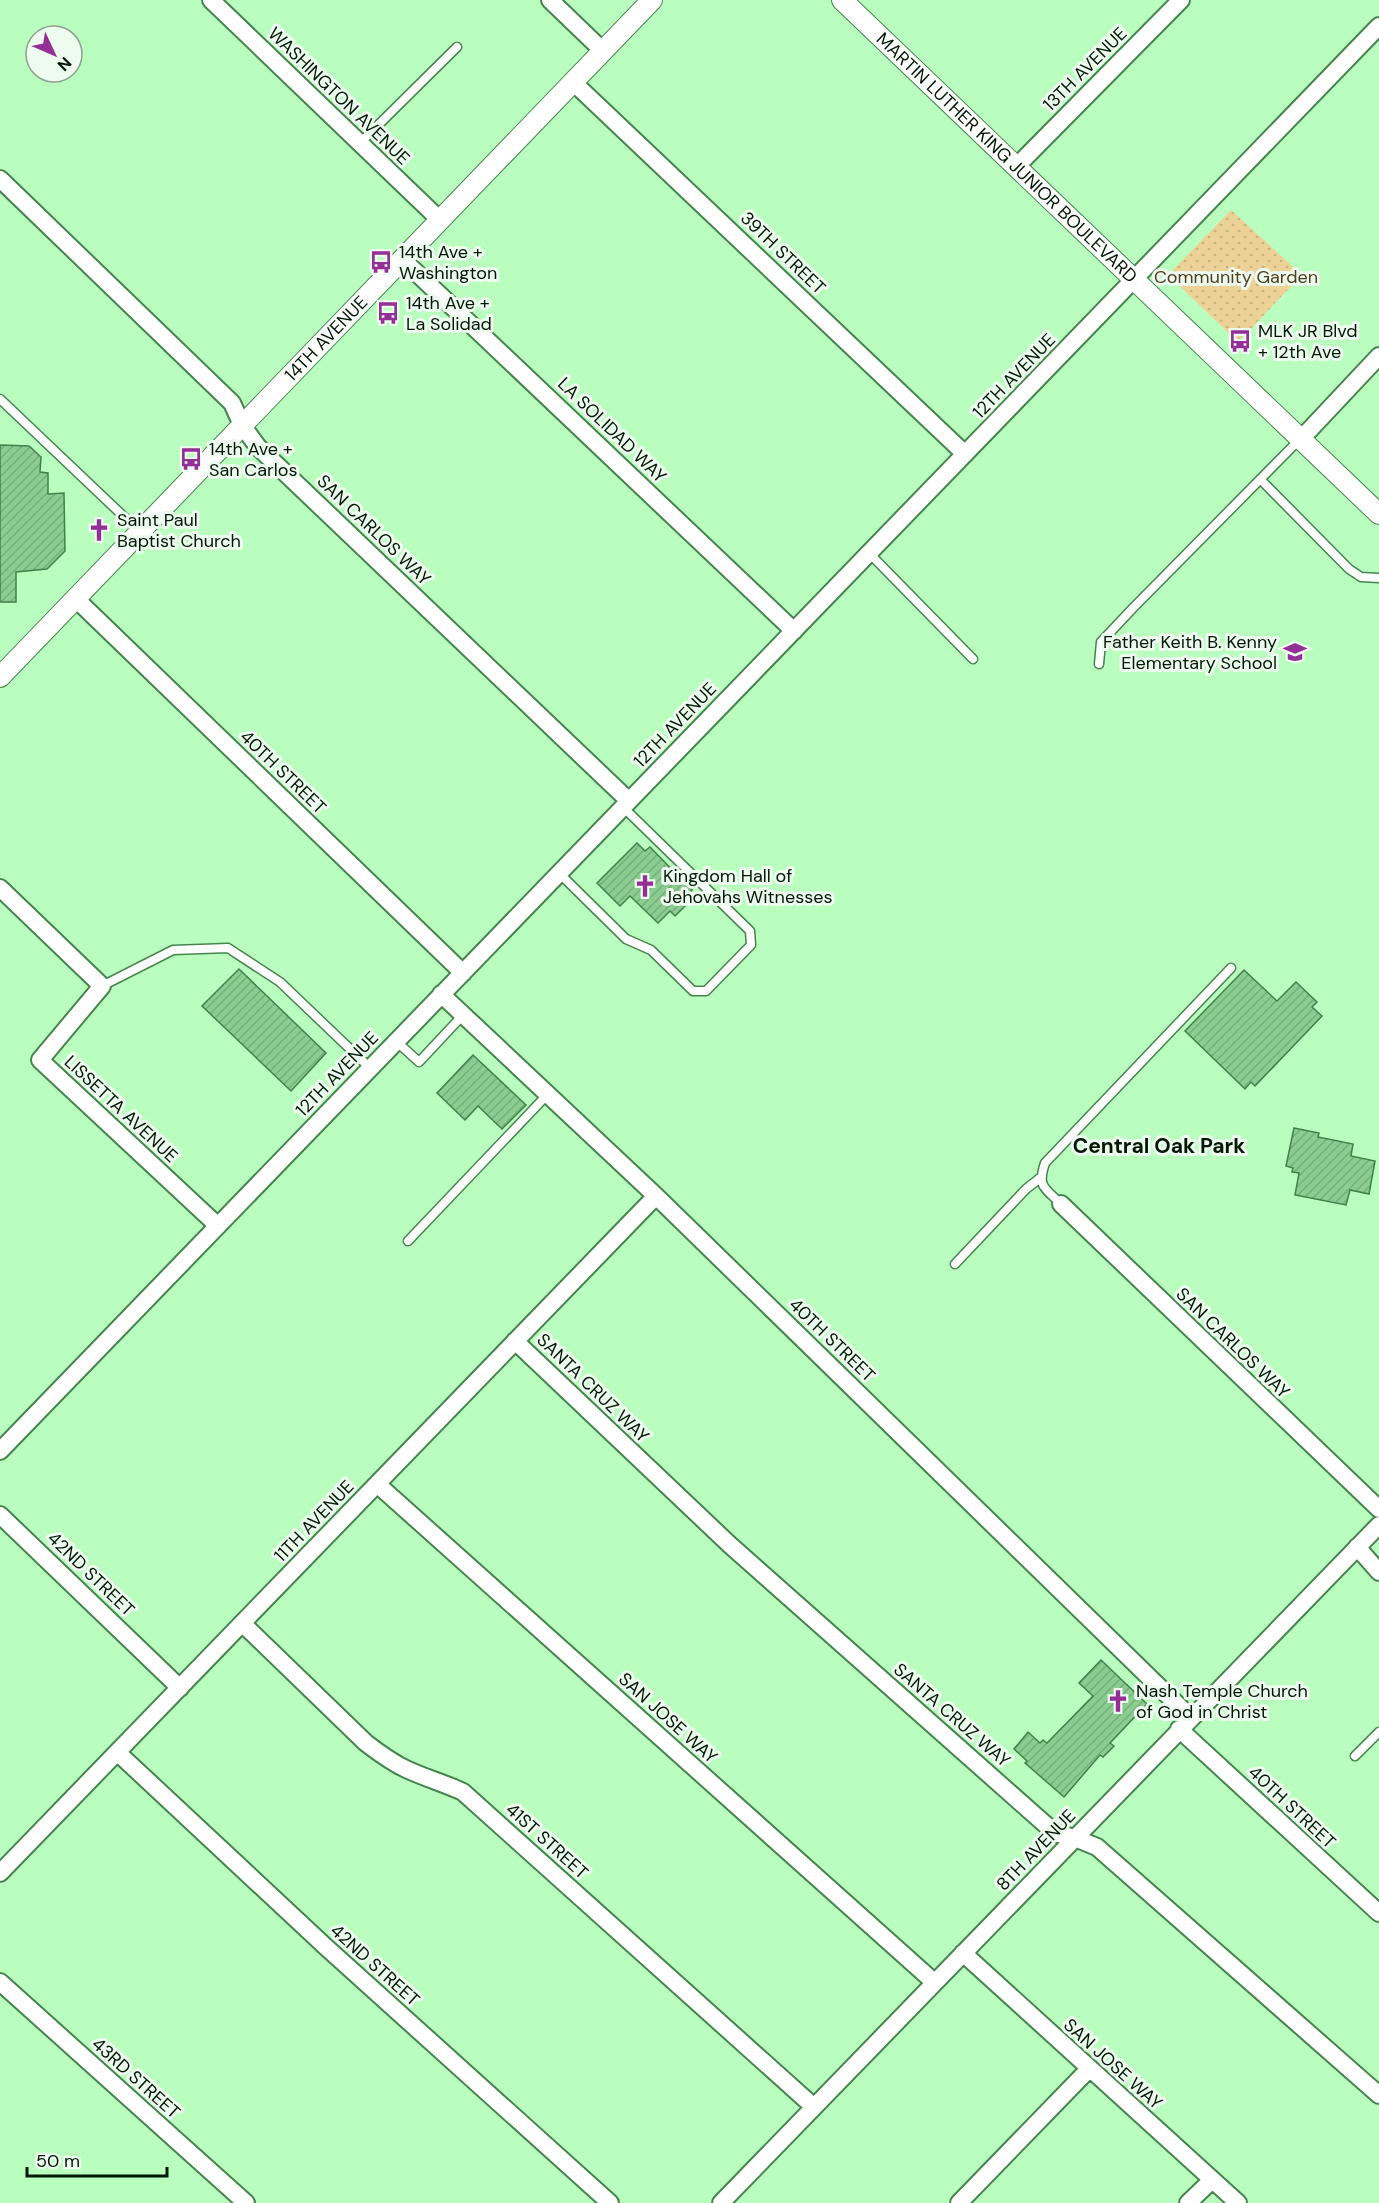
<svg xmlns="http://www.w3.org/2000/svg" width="1379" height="2203" font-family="'DM Sans',sans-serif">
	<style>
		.garden { fill: url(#garden-dots) }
		.building { fill: url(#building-hatch); stroke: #408149; stroke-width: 1.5 }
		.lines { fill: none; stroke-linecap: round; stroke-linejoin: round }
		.service-casing { stroke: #45854d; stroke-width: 11 }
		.minor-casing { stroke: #45854d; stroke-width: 20 }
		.tertiary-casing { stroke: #45854d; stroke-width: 22 }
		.service { stroke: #fff; stroke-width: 8 }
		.minor { stroke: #fff; stroke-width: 16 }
		.tertiary { stroke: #fff; stroke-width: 20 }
		.labels { text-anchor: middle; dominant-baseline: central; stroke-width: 6; stroke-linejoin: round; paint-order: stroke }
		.street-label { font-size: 18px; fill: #001804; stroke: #eefbef }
		.poi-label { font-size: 18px; fill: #001804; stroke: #eefbef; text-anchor: start }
		.park-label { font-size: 18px; fill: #4f401d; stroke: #eefbef }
		.quarter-label { font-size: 21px; font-weight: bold; fill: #001804; stroke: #eefbef }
	</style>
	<defs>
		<pattern id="garden-dots" width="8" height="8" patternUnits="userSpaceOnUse" patternTransform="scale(1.5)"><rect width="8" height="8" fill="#edd297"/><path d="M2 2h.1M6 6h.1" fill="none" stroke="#c9b480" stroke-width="1.8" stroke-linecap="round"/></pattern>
		<pattern id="building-hatch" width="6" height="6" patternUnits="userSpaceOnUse" patternTransform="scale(1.5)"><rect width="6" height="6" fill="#8bcd91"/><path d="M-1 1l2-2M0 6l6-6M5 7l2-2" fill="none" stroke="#76af7b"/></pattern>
	</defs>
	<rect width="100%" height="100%" fill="#bafebf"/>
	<path class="garden" d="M1231 210 1302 275 1238 342 1168 275Z"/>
	<path class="building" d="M0 445 29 446 41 457 40 472 48 473V494L64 493 65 551 47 569 16 572V602H0Z
		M637 843 645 851 650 847 692 890 682 900 687 904 675 916 670 911 658 923 630 896 620 906 597 883Z
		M239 969 326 1053 291 1091 202 1006Z
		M1244 970 1277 1001 1296 982 1317 1002 1312 1007 1322 1016 1255 1086 1251 1082 1245 1089 1185 1031Z
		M473 1055 526 1105 502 1129 478 1106 465 1120 437 1093Z
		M1294 1128 1319 1133 1318 1137 1353 1144 1351 1156 1375 1161 1369 1194 1350 1190 1346 1205 1295 1195 1299 1173 1292 1172 1293 1168 1286 1166Z
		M1101 1660 1147 1704 1110 1743 1114 1746 1103 1757 1100 1755 1064 1797 1025 1763 1027 1761 1014 1749 1028 1732 1040 1743 1043 1740 1047 1743 1093 1696 1079 1683Z"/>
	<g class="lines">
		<g class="service-casing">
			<path id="service" d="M360 143 457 47
				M0 399 139 531
				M1261 480 1349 569 1361 577 1379 578
				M869 553 973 659
				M1099 664 1101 642 1133 608 1300 439
				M559 873 626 939 651 950 693 991H706L751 945 750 931 623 807
				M102 986 173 950 228 948 280 982 370 1068
				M396 1041 419 1062 463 1015
				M1061 1204C1044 1187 1037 1187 1045 1163L1231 968
				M408 1241 547 1095
				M955 1264 1026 1189 1040 1178
				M1355 1756 1379 1732"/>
		</g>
		<g class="minor-casing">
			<path id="minor" d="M211 0 440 220
				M550 0 603 51
				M573 82 965 454
				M1017 166 1181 0
				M0 179 232 403 242 425 258 447 629 801
				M402 259 794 631
				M1301 439 1379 356
				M76 599 463 973
				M0 888 102 986 40 1060 218 1226
				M441 994 656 1196 1191 1718
				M1061 1204 1379 1509
				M515 1341 730 1545 1055 1833 1075 1838 1097 1847 1379 2095
				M0 1451 1379 26
				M377 1484 934 1982
				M0 1515 180 1688
				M1357 1547 1379 1572
				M242 1623 366 1743C379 1753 391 1762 406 1769 425 1778 444 1783 463 1792L814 2107
				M1179 1729 1379 1913
				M117 1752 327 1948 610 2203
				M0 1873 656 1196
				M963 1953 1238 2203
				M0 1982 246 2203
				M721 2203 1379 1525
				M959 2203 1089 2069
				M1188 2203 1212 2180"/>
		</g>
		<g class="tertiary-casing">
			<g id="tertiary">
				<path id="s1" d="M842 0 1379 514"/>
				<path id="s2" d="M0 677 652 0"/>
			</g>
		</g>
		<use href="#service" class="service"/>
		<use href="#minor" class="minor"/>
		<use href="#tertiary" class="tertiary"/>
	</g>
	<defs>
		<g id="bus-bare" transform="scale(1.8)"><path d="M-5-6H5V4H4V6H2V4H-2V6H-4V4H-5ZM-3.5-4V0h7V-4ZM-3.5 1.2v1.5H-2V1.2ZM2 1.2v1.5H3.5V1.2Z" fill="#932f96" stroke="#eefbef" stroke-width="2.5" paint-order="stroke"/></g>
		<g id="church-bare" transform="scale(1.8)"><path d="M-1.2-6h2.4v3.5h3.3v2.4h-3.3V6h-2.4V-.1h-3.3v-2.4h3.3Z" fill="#932f96" stroke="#eefbef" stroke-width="2.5" paint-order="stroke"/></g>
		<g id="school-bare" transform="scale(1.8)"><path d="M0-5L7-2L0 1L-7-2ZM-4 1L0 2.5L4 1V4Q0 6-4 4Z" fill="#932f96" stroke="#eefbef" stroke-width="2.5" paint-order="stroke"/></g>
	</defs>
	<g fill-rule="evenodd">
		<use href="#bus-bare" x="381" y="262"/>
		<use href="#bus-bare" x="388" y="313"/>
		<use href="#bus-bare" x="1240" y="341"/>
		<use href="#bus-bare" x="191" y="459"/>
		<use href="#church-bare" x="99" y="530"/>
		<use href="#school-bare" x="1295" y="652"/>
		<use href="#church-bare" x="645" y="886"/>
		<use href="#church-bare" x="1118" y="1701"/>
	</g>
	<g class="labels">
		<g class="street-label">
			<text transform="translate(1085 69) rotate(-45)">13TH AVENUE</text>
			<text transform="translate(339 96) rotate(44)">WASHINGTON AVENUE</text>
			<text stroke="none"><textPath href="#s1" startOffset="228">MARTIN LUTHER KING JUNIOR BOULEVARD</textPath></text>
			<text transform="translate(783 253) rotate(44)">39TH STREET</text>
			<text stroke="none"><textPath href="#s2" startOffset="470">14TH AVENUE</textPath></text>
			<text transform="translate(1014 376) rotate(-46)">12TH AVENUE</text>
			<text transform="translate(612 430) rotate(44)">LA SOLIDAD WAY</text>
			<text transform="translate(374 530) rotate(44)">SAN CARLOS WAY</text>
			<text transform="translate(675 725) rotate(-46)">12TH AVENUE</text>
			<text transform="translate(283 772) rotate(44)">40TH STREET</text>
			<text transform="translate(337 1074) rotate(-46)">12TH AVENUE</text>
			<text transform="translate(121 1109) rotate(43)">LISSETTA AVENUE</text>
			<text transform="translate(832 1340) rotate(44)">40TH STREET</text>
			<text transform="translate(1233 1343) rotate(44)">SAN CARLOS WAY</text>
			<text transform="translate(593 1388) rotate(44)">SANTA CRUZ WAY</text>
			<text transform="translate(314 1521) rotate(-46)">11TH AVENUE</text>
			<text transform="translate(91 1574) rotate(44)">42ND STREET</text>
			<text transform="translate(952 1715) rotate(41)">SANTA CRUZ WAY</text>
			<text transform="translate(668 1718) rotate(42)">SAN JOSE WAY</text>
			<text transform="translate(1292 1807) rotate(43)">40TH STREET</text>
			<text transform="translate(547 1841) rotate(42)">41ST STREET</text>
			<text transform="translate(1036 1850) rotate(-46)">8TH AVENUE</text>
			<text transform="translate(375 1965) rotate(42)">42ND STREET</text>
			<text transform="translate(1113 2064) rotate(42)">SAN JOSE WAY</text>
			<text transform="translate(136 2078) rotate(42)">43RD STREET</text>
		</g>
		<g class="poi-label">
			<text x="399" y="252">14th Ave +<tspan x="399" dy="21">Washington</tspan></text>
			<text x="406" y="303">14th Ave +<tspan x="406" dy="21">La Solidad</tspan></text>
			<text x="1258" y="331">MLK JR Blvd<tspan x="1258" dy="21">+ 12th Ave</tspan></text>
			<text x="209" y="449">14th Ave +<tspan x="209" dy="21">San Carlos</tspan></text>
			<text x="117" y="520">Saint Paul<tspan x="117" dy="21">Baptist Church</tspan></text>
			<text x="1277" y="642" text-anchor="end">Father Keith B. Kenny<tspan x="1277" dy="21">Elementary School</tspan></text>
			<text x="663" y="876">Kingdom Hall of<tspan x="663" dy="21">Jehovahs Witnesses</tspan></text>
			<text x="1136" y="1691">Nash Temple Church<tspan x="1136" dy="21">of God in Christ</tspan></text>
		</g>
		<g class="park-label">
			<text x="1236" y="277">Community Garden</text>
		</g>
		<g class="quarter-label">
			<text x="1159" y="1146">Central Oak Park</text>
		</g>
	</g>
	<g transform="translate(54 54) rotate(134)"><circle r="28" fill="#eefbef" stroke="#8fa091" stroke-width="1.5"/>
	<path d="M0-4.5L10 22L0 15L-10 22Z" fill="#932f96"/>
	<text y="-9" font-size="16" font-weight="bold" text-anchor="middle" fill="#001804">N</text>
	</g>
	<path d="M27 2167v9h140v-9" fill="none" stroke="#001804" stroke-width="3"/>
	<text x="36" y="2167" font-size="18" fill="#001804" stroke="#eefbef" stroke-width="4.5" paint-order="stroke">50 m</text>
</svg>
